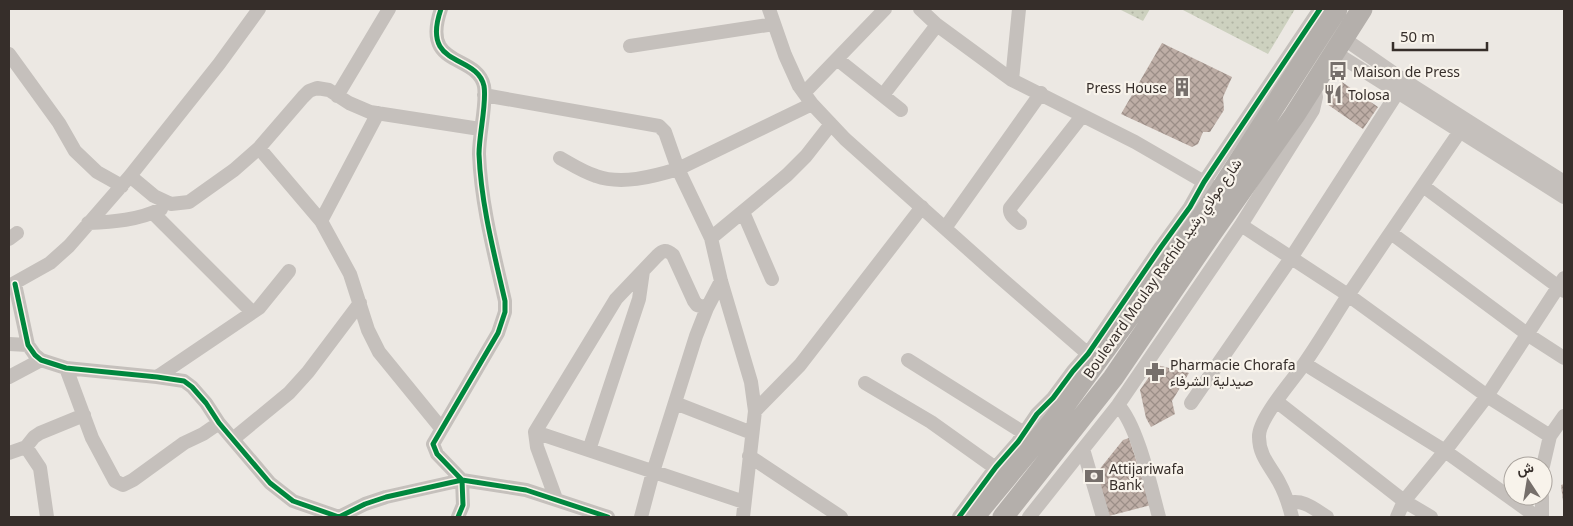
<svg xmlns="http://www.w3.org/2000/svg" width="1573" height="526" font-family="'Noto Sans',Vazirmatn,sans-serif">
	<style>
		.grass { fill: url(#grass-dots) }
		.building { fill: url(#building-cross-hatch) }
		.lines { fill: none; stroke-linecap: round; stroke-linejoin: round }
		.minor { stroke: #c5c0bc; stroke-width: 14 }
		.primary { stroke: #b4afab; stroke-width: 21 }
		.cycleway-casing { stroke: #f8f3eb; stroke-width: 8 }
		.cycleway { stroke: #00873e; stroke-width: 5 }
		.labels { text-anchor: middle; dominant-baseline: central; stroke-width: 4.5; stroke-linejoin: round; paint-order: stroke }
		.poi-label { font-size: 14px; fill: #362e2a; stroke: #f8f3eb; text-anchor: start }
		.street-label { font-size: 14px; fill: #362e2a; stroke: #f8f3eb }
	</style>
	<defs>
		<pattern id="grass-dots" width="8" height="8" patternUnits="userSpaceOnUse" patternTransform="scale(1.25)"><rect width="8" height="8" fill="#cdd1bf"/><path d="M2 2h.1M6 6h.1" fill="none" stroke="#b1b4a4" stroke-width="1.8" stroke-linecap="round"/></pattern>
		<pattern id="building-cross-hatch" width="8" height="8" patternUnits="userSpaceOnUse" patternTransform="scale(1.25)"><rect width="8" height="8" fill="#beaea6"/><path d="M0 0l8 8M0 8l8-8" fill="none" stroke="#9b8e87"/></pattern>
	</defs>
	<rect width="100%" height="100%" fill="#ece8e3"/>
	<path class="grass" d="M1119 9H1150L1143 21Z
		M1181 9H1295L1268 54Z"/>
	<path class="building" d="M1162 43 1232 77 1223 97 1224 110 1210 132H1203L1198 144 1192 147 1121 114Z
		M1342 82 1378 107 1363 129 1327 104Z
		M1157 365 1189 373 1172 401 1175 414 1151 427 1146 418 1140 390Z
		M1129 438 1151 505 1109 516 1094 476 1123 440Z
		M1564 484V501H1563L1561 485Z"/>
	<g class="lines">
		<path class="minor" d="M441 9C420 69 477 53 484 86 487 103 479 134 479 154 481 204 494 253 505 301V312L498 333 433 444 437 454 462 480 463 505 458 517
			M769 9 785 55 799 86 812 104 845 139 995 273 1095 360
			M920 9 937 25 1012 80 1135 142 1211 186
			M1343 38 1405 81 1564 182
			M630 46 774 24
			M1334 52 1564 197
			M9 54 59 123 75 151 97 172 122 186
			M837 59 901 110
			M1012 80 1019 9
			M804 93 885 9
			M484 95 659 126 665 132 678 169 812 104
			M883 95 937 25
			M337 96 389 9
			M259 148 321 221 350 274 368 330 379 352 441 428
			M560 158C571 164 583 172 596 176 621 185 652 177 678 169L711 238 721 281 751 382 755 411 743 517
			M130 176 154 196 171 204 189 202 234 170 259 148 303 97 309 91 317 88 329 90 349 103 370 112 480 129
			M1423 186 1564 291
			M743 212 772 279
			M153 213 252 312
			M321 221 378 113
			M88 223C113 222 139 220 161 209
			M1020 223C1015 219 1009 215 1010 208L1082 116
			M1241 225 1348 295 1487 396 1550 436
			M945 228 1041 93
			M1391 233 1527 334 1564 358
			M711 238 787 175 806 156 831 124
			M9 239 17 233
			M15 284 28 345 35 355 41 360 66 368 157 377 184 381 192 387 206 403 219 423 270 483 293 501 339 517 365 504 386 497 462 480 526 490 608 517
			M9 286 50 263 69 246 130 176 219 64 259 9
			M9 344 28 345
			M908 360 1032 438
			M1305 364 1445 451 1537 517
			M66 368 92 438 115 481 123 485 133 480 184 443 203 434 219 423
			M9 377 41 360
			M157 377 259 308 289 271
			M865 383 931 422 1001 472
			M1276 401 1404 501 1431 517
			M675 403 752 433
			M1191 403 1291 258 1405 81
			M1118 405C1138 426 1151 488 1159 517
			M755 411 800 365 922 207
			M535 432 744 502
			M233 439 289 393 308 372 360 303
			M1083 449 1103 517
			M589 450 639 299 643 271
			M9 453 26 447
			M749 456 841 517
			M1543 466 1550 436 1564 416
			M556 499 537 447 535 432 616 299 657 256C663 250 666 249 673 255L694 301 697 305 707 308
			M1288 503C1304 499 1314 509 1327 517
			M47 517 40 468 26 447 34 437 40 433 84 415
			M641 517 653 472 696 336 707 308 721 281
			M959 517 996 467 1018 442 1037 414 1053 398 1073 371 1088 354 1161 247 1190 207 1204 182 1320 9
			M1029 517 1118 405 1241 225 1313 110 1316 97 1314 84
			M1292 517C1289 505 1285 493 1279 482 1271 467 1259 456 1259 437 1258 419 1293 380 1304 364 1320 341 1334 317 1349 294 1388 236 1428 178 1467 121
			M1397 517 1404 501 1445 451 1487 396 1564 278
			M1542 517V496"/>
		<path class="primary" d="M974 517 1054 420 1196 225 1220 191 1337 9
			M1003 517 1113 378 1211 234 1294 116 1362 9"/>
		<g class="cycleway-casing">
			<path id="cycleway" d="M441 9C420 69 477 53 484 86 487 103 479 134 479 154 481 204 494 253 505 301V312L498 333 433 444 437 454 462 480 463 505 458 517
				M15 284 28 345 35 355 41 360 66 368 157 377 184 381 192 387 206 403 219 423 270 483 293 501 339 517 365 504 386 497 462 480 526 490 608 517
				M959 517 996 467 1018 442 1037 414 1053 398 1073 371 1088 354 1161 247 1190 207 1204 182 1320 9"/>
		</g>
		<use href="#cycleway" class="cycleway"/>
	</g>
	<defs>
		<g id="bus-bare" transform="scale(1.5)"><path d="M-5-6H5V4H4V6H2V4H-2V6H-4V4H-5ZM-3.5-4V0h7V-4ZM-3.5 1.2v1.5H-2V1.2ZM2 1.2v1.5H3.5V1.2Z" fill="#766f6b" stroke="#f8f3eb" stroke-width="2.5" paint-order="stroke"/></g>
		<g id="building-bare" transform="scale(1.5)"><path d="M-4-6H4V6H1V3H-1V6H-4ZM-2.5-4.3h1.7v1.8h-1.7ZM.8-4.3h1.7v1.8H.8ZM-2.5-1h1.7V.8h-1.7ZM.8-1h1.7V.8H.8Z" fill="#766f6b" stroke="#f8f3eb" stroke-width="2.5" paint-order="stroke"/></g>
		<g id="restaurant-bare" transform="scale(1.5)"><path d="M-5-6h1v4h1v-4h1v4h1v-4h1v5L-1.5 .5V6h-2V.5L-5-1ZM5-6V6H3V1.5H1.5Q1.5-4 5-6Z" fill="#766f6b" stroke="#f8f3eb" stroke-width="2.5" paint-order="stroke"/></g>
		<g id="pharmacy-bare" transform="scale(1.5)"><path d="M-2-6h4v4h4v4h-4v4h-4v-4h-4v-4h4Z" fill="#766f6b" stroke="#f8f3eb" stroke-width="2.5" paint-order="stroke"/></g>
		<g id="bank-bare" transform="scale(1.5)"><path d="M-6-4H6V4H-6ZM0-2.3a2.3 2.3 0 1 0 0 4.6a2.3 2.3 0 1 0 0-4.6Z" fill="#766f6b" stroke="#f8f3eb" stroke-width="2.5" paint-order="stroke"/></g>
	</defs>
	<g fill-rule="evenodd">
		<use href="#bus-bare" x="1338" y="71"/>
		<use href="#building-bare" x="1182" y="87"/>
		<use href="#restaurant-bare" x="1333" y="94"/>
		<use href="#pharmacy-bare" x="1155" y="372"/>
		<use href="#bank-bare" x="1094" y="476"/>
	</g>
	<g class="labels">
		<g class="poi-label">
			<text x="1353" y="71">Maison de Press</text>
			<text x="1167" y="87" text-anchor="end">Press House</text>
			<text x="1348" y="94">Tolosa</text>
			<text x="1170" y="364">Pharmacie Chorafa<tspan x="1170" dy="16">صيدلية الشرفاء</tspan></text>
			<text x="1109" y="468">Attijariwafa<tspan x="1109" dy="16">Bank</tspan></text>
		</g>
		<g class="street-label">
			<text transform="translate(1162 268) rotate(-55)">Boulevard Moulay Rachid شارع مولاي رشيد</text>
		</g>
	</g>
	<rect width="1573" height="526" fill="none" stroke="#362e2a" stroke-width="20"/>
	<g transform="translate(1528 481) rotate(348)"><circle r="24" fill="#f8f3eb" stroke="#aaa49e"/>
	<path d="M0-4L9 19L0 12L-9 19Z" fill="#766f6b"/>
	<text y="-8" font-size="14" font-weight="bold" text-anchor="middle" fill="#362e2a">ش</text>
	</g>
	<path d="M1393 42v8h94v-8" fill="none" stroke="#362e2a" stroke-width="2.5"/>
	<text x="1400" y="42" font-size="15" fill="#362e2a" stroke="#f8f3eb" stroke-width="4" paint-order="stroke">50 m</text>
</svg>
